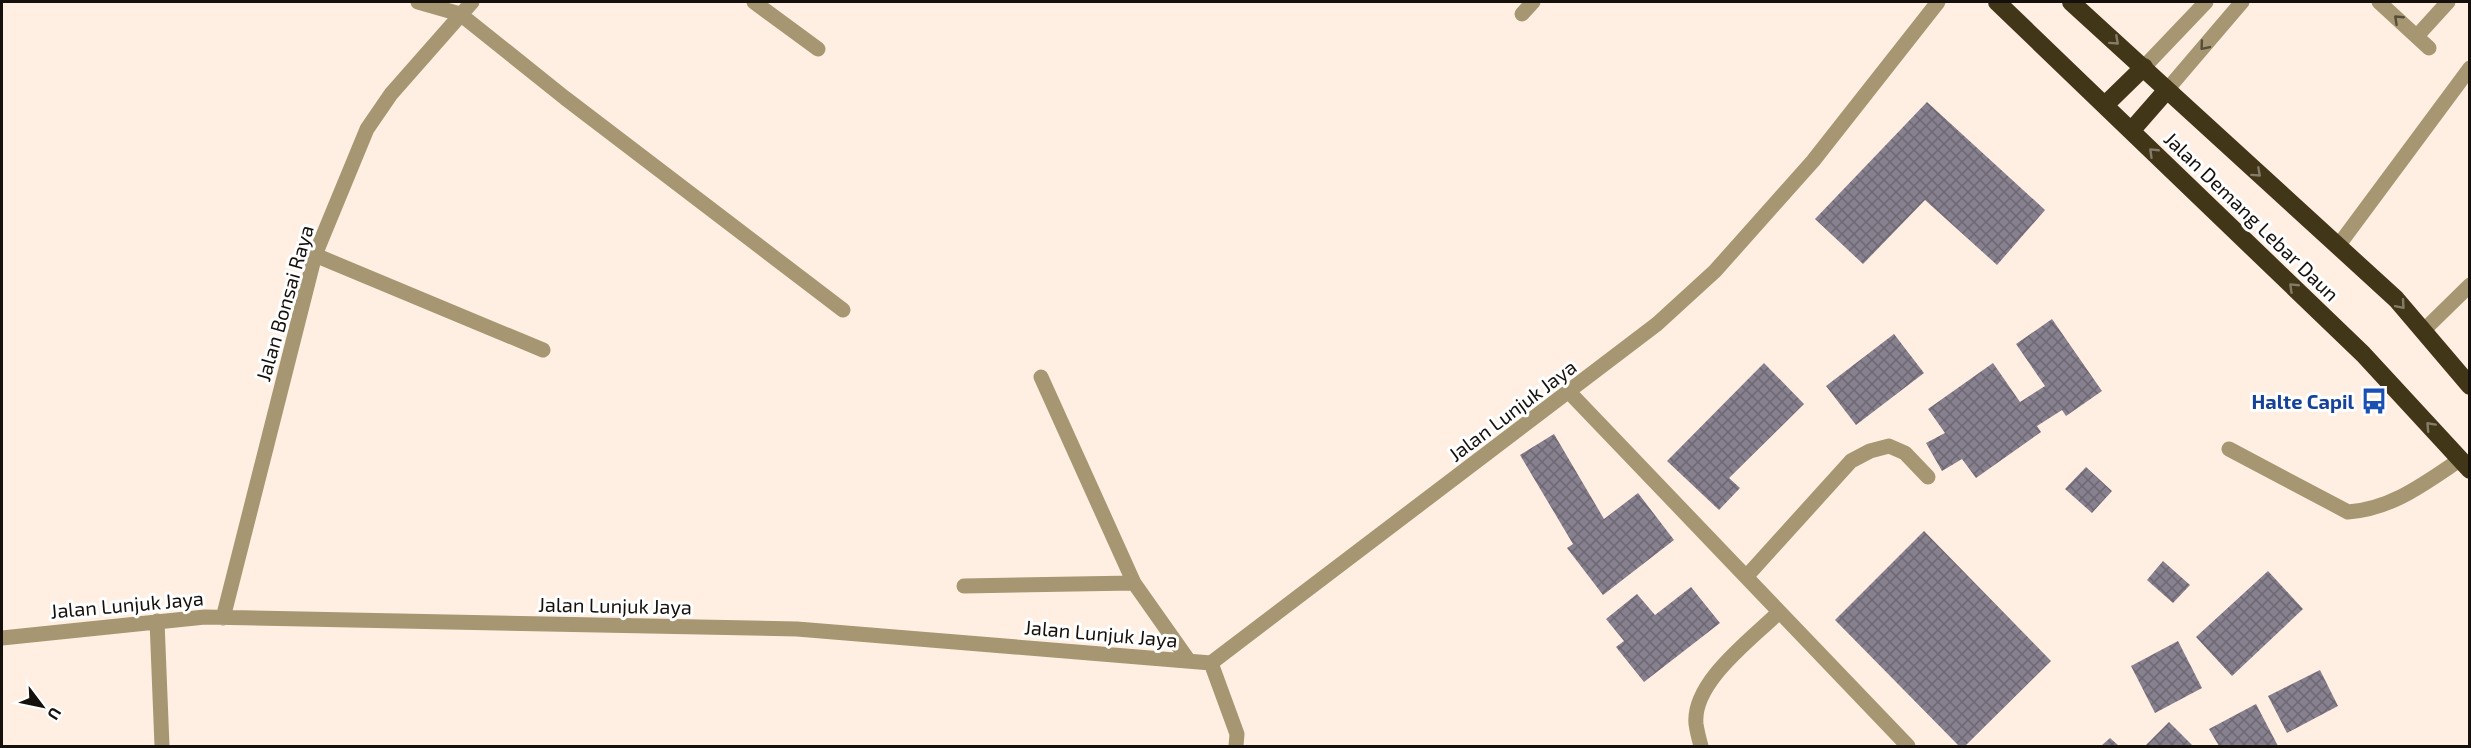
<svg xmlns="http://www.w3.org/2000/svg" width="2471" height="748" font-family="'Exo 2',sans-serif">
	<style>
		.building { fill: url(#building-cross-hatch) }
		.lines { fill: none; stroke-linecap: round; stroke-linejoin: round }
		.minor { stroke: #a69772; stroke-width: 15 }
		.highway { stroke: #423618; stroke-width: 18 }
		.oneway { stroke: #564d3a }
		.oneway2 { stroke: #847c69 }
		.labels { text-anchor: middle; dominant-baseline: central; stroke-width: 6; stroke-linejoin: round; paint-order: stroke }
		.street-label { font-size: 20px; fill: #15100c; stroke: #fff }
		.transit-label { font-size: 20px; font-weight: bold; fill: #164399; stroke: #fff; text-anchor: end }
	</style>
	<defs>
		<pattern id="building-cross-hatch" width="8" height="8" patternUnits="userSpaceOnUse" patternTransform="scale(1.5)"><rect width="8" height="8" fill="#87808e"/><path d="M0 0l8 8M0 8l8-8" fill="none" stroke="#6d6772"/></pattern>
	</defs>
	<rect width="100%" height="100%" fill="#ffefe3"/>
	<path class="building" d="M1927 102 2045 210 1997 265 1925 200 1863 264 1815 219Z
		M2052 319 2102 391 2066 416 2062 410 2037 426 2041 432 1976 478 1962 459 1942 471 1926 443 1945 433 1928 409 1993 363 2020 402 2045 386 2016 344Z
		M1894 334 1924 373 1856 425 1826 386Z
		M1764 363 1804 404 1729 478 1740 488 1719 510 1667 461Z
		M1554 434 1604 519 1638 493 1674 540 1603 595 1567 548 1573 544 1520 455Z
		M2086 467 2112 491 2092 513 2065 489Z
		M1924 531 2051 661 1965 746H1959L1835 620Z
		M2163 561 2190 585 2173 603 2147 580Z
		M2268 571 2303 609 2232 676 2196 637Z
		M1691 587 1720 623 1644 682 1616 647 1624 641 1606 619 1637 594 1655 615Z
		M2178 641 2202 688 2155 713 2131 666Z
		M2320 670 2338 706 2287 733 2268 696Z
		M2256 704 2278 746H2219L2209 729Z
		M2169 722 2193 746 2146 745Z
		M2110 738 2119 746H2101Z"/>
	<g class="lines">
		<path class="minor" d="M418 2 460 14 565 98 843 310
			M754 2 818 49
			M2379 2 2429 48
			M1522 14 1533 2
			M2417 36 2448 2
			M2144 67 2206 2
			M2166 91 2242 2
			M2338 246 2470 68
			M315 255 543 350
			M2423 331 2470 285
			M1041 377 1134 583 1189 661
			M1570 393 1908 746
			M2229 449 2348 512C2392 509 2425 483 2461 459
			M1746 577 1851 461 1870 451 1889 446 1905 453 1928 477
			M964 586 1134 583
			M223 618 315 255 367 129 391 94 472 2
			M157 621 162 746
			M2 638 205 617 797 629 1211 663 1657 324 1715 271 1813 161 1938 2
			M1211 663 1237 734 1236 746
			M1701 746C1699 739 1697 731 1696 724 1692 682 1752 639 1779 612"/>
		<path class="highway" d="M1997 2 2363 354 2470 470
			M2071 2 2396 299 2470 386
			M2105 105 2144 67
			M2131 131 2166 91"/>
	</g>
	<defs><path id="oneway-chevron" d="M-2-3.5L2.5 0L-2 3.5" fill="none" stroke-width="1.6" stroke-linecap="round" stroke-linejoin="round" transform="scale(1.5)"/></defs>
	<g class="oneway">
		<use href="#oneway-chevron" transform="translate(2398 19) rotate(-137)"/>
		<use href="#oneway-chevron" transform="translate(2204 46) rotate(130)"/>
	</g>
	<g class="oneway2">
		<use href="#oneway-chevron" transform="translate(2115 41) rotate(42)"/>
		<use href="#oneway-chevron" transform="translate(2153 152) rotate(-136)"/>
		<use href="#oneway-chevron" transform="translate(2257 173) rotate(42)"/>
		<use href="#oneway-chevron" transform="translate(2293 287) rotate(-136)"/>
		<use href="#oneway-chevron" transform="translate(2401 305) rotate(49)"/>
		<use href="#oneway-chevron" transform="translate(2430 426) rotate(-133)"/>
	</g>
	<defs>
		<g id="bus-bare" transform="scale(2.07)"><path d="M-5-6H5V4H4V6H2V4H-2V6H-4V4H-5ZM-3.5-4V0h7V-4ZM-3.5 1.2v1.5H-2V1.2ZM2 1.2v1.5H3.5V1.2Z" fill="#1a4fb4" stroke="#fff" stroke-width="2.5" paint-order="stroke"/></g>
	</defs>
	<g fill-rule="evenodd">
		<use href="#bus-bare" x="2374" y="401"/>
	</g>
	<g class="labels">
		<g class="street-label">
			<text transform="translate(2252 216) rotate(44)">Jalan Demang Lebar Daun</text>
			<text transform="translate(284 303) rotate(-74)">Jalan Bonsai Raya</text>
			<text transform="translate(1512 410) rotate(-37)">Jalan Lunjuk Jaya</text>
			<text transform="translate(127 604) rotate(-5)">Jalan Lunjuk Jaya</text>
			<text transform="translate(615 605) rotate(1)">Jalan Lunjuk Jaya</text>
			<text transform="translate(1101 633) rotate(5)">Jalan Lunjuk Jaya</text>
		</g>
		<g class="transit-label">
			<text x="2354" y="401">Halte Capil</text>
		</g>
	</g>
	<rect width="2471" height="748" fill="none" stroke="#15100c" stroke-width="6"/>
	<g transform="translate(42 706) rotate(122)" stroke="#ffffff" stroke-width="4.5" paint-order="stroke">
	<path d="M0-4.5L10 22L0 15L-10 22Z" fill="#15100c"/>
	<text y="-9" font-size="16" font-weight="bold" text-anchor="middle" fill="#15100c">U</text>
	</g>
</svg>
